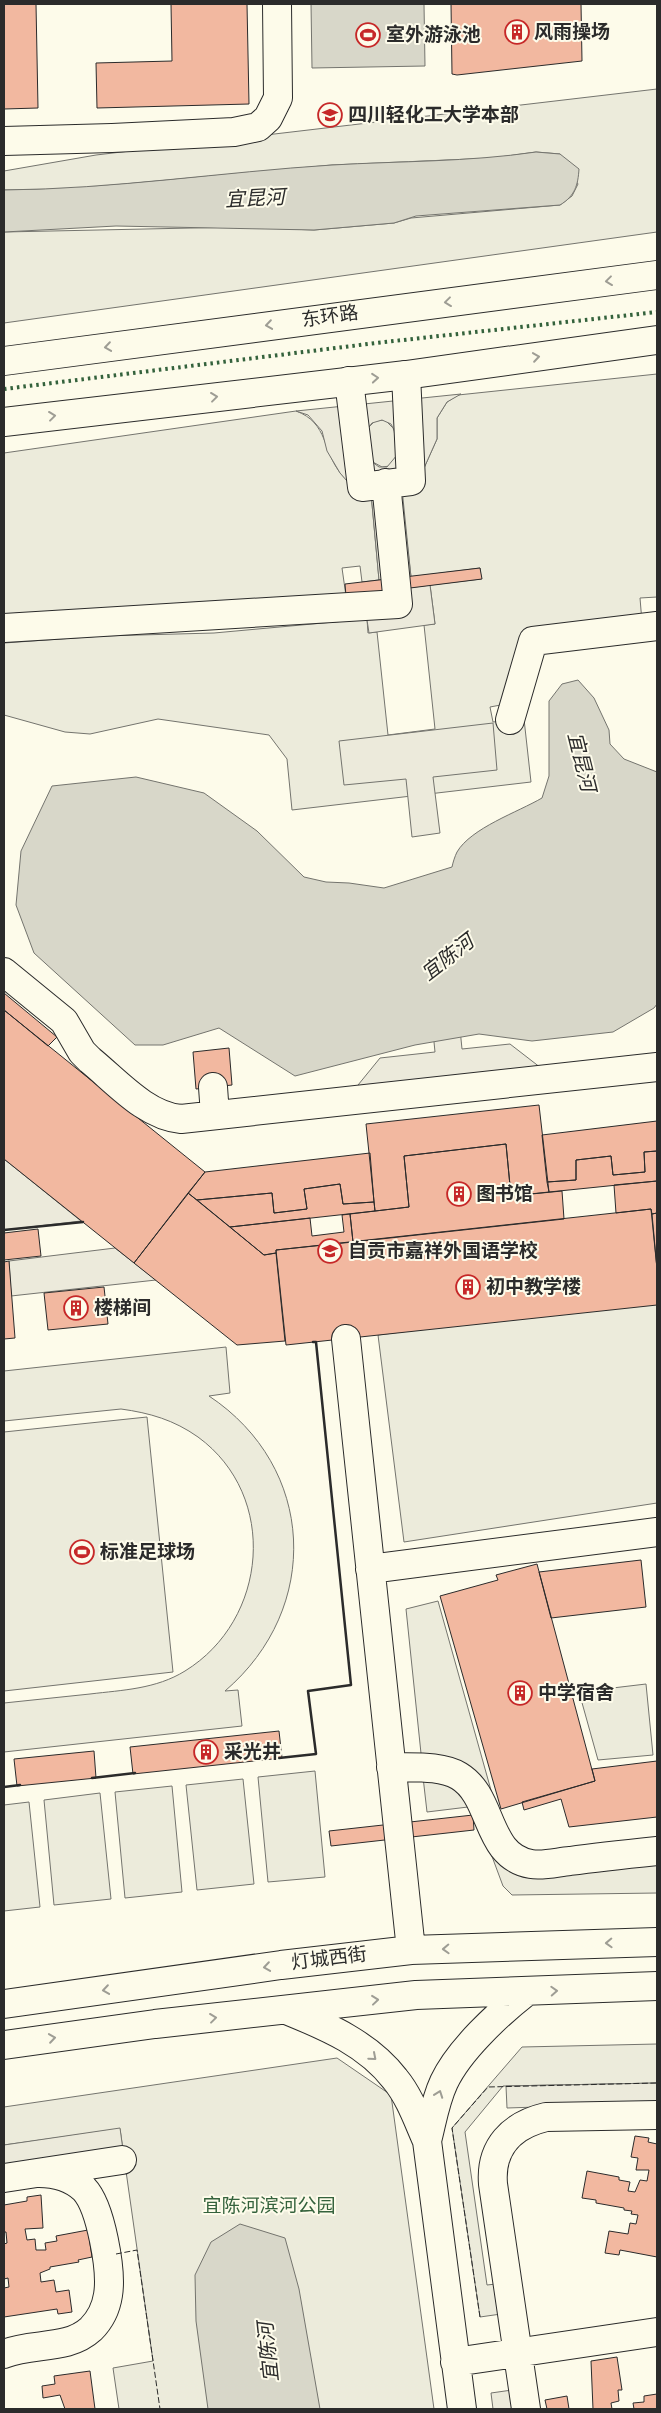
<svg xmlns="http://www.w3.org/2000/svg" width="661" height="2413" font-family="'Alegreya Sans','Noto Sans SC',sans-serif">
	<style>
		.green { fill: #ecebdb; stroke: #74746e }
		.parking { fill: #eceadb; stroke: #74746e; fill-rule: evenodd }
		.water { fill: #d8d7c9; stroke: #74746e }
		.building { fill: #f2b8a0; stroke: #2b2b2b }
		.lines { fill: none; stroke-linecap: round; stroke-linejoin: round }
		.minor-casing { stroke: #2b2b2b; stroke-width: 30 }
		.highway-casing { stroke: #2b2b2b; stroke-width: 30 }
		.minor { stroke: #fdfbea; stroke-width: 28 }
		.highway { stroke: #fdfbea; stroke-width: 28 }
		.hedge { stroke: #34623c; stroke-width: 4; stroke-dasharray: 2.5 4; stroke-linecap: butt }
		.fence { stroke: #2b2b2b; stroke-width: 1; stroke-dasharray: 6 2.5; stroke-linecap: butt }
		.wall { stroke: #2b2b2b; stroke-width: 2.5 }
		.oneway { stroke: #9e9d94 }
		.labels { text-anchor: middle; dominant-baseline: central; stroke-width: 4; stroke-linejoin: round; paint-order: stroke }
		.poi-label { font-size: 19px; font-weight: bold; fill: #2b2b2b; stroke: #fdfbea; text-anchor: start }
		.street-label { font-size: 19px; fill: #2b2b2b; stroke: #fdfbea }
		.park-label { font-size: 19px; fill: #34623c; stroke: #fdfbea }
		.water-label { font-size: 20px; font-style: italic; fill: #2b2b2b; stroke: #fdfbea }
	</style>
	<rect width="100%" height="100%" fill="#fdfbea"/>
	<path class="green" d="M657 89V232L4 323V232L239 227 314 230 394 223 411 218 560 205 572 196 578 184 560 154 536 152 493 158 332 165 70 189 4 190V171L96 155Z
		M657 374V597L640 598 642 622 523 634 506 704 490 707 493 722 524 719 531 782 292 810 287 759 269 735 158 719 90 734 65 732 4 715V643L102 636 214 633 367 619 368 633 377 632 388 735 435 729 424 625 435 624 430 585 481 579 480 568 411 577 401 489 420 477 437 439V418L447 402 458 395Z
		M296 411C329 423 322 452 342 475 349 484 361 488 371 493L379 580 362 582 360 566 342 568 346 596 4 614V453Z
		M385 420 394 429 397 455 390 466 382 467 371 461 368 428 375 421Z
		M657 1299V1503L404 1542 378 1335Z
		M226 1347 230 1393 209 1396C316 1467 322 1608 225 1691L238 1690 242 1726 4 1752V1703C33 1700 61 1697 90 1694 123 1690 156 1689 185 1671 268 1620 279 1496 198 1437 174 1420 150 1413 121 1409L4 1421V1371Z
		M147 1417 173 1672 4 1691V1432Z
		M438 1601 496 1808 422 1763 406 1609Z
		M646 1684 653 1755 598 1760 579 1692Z
		M315 1771 325 1877 268 1882 258 1777Z
		M423 1777H438L471 1799 468 1807 427 1812Z
		M243 1779 254 1884 197 1890 186 1785Z
		M172 1786 182 1892 125 1898 115 1792Z
		M100 1793 111 1899 54 1905 44 1800Z
		M29 1802 40 1907 4 1911V1805Z
		M487 1843 496 1850 657 1860V1893L512 1895 503 1886Z
		M657 2044V2083L503 2086 465 2132 487 2285 496 2284 501 2314 480 2317 452 2128 522 2047Z
		M337 2058 391 2095 434 2409H119L113 2368 153 2361 120 2129 4 2145V2107Z
		M512 2390 515 2409H493L491 2393Z"/>
	<path class="parking" d="M461 394 447 402 437 418V439L420 477 402 489 411 577 379 580 371 493 347 481 340 473 327 451 322 431 308 415 296 411ZM382 420 391 424 395 432 397 455 387 467H379L371 461 368 428 372 423Z
		M430 585 435 624 369 633 363 594Z
		M493 723 497 770 433 777 440 833 412 837 406 779 344 785 339 741Z
		M458 1009 462 1049 510 1044 554 1078 345 1101 380 1058 435 1052 431 1012Z
		M4 1159 81 1221 4 1230Z
		M115 1248 156 1280 11 1296 9 1261Z
		M657 2083V2103L507 2108 506 2086Z
		M120 2128 123 2150 4 2168V2145Z"/>
	<path class="water" d="M311 4H424L425 66 312 68Z
		M536 152 560 154 579 169C578 185 575 196 560 205L416 216 394 223 314 230 116 226 4 232V190C114 189 222 172 332 165 400 161 468 162 536 152Z
		M578 680 594 698 609 730 610 744 624 759 657 772V1004L654 1008 613 1032 532 1041 479 1034 415 1045 295 1076 219 1028 163 1045H135L34 953 16 905 21 851 52 786 136 777 204 793 257 831 304 877 326 882 349 883 384 888 452 867C453 862 455 856 457 852 471 828 518 812 542 798L549 776V701L562 684Z
		M240 2224 285 2238 299 2289 320 2409H208L196 2321 195 2275 211 2242Z"/>
	<path class="building" d="M4 4H36L38 108 4 109Z
		M171 4H247L249 104 97 108 96 63 172 61Z
		M451 4H581L582 61 457 75 452 74Z
		M480 568 482 579 346 596 345 584Z
		M4 993 57 1037 48 1046 4 1010Z
		M4 1010 205 1172 134 1263 4 1159Z
		M229 1048 232 1085 196 1089 193 1052Z
		M539 1105 549 1192 511 1196 506 1144 404 1156 409 1207 375 1211 366 1124Z
		M657 1121V1151L644 1152 645 1172 613 1175 611 1156 576 1160V1180L547 1182 542 1135Z
		M506 1144 511 1196 562 1191 564 1219 353 1242 350 1214 409 1207 404 1156Z
		M657 1151V1181L549 1192 547 1182 576 1180V1160L611 1156 613 1175 645 1172 644 1152Z
		M370 1153 374 1202 343 1204 340 1184 304 1189 307 1209 274 1213 272 1193 197 1200 188 1193 205 1172Z
		M657 1181V1213L652 1214 651 1209 616 1213 614 1185Z
		M340 1184 343 1204 374 1202 375 1211 230 1227 197 1200 272 1193 274 1213 307 1209 304 1189Z
		M188 1193 264 1255 276 1253 285 1341 237 1345 134 1263Z
		M651 1209 657 1269V1305L286 1345 276 1250Z
		M657 1213V1269L652 1214Z
		M350 1214 353 1242 276 1250V1253L264 1255 230 1227 310 1218 312 1236 344 1232 342 1215Z
		M38 1229 41 1256 4 1260V1233Z
		M9 1261 15 1338 4 1339V1262Z
		M104 1287 108 1324 48 1330 44 1293Z
		M641 1560 646 1607 551 1618 539 1572Z
		M537 1564 595 1781 501 1809 440 1596 498 1580 496 1575Z
		M279 1731 282 1758 133 1774 130 1747Z
		M94 1751 96 1778 17 1786 14 1759Z
		M657 1761V1817L569 1827 561 1799 524 1810 522 1802 595 1781 592 1769Z
		M473 1815 474 1830 331 1846 329 1831Z
		M635 2136 649 2138 648 2142 657 2144V2257L620 2250 619 2255 605 2253 609 2231 628 2234 630 2223 636 2224 638 2215 631 2214 632 2211 624 2210V2208L596 2203V2200L582 2198 587 2171 619 2177V2180L630 2182 628 2191 635 2192 640 2180 647 2181 649 2170H636L638 2158 631 2157Z
		M41 2195 43 2228 25 2229 27 2240 35 2239 36 2250H46L45 2243 57 2241 56 2236 88 2230 92 2257 78 2260 79 2262 50 2267V2269L40 2273 41 2282 54 2280 56 2292 69 2290 72 2312 58 2314 57 2309 4 2317V2288L9 2287 8 2278 4 2279V2244L7 2243 6 2232H4V2205L27 2201V2197Z
		M617 2357 622 2390H618L619 2401 611 2403 612 2409H593L591 2361Z
		M90 2371 95 2409H65L60 2395 43 2398 42 2386 55 2384 54 2376Z
		M657 2394V2409H634L633 2403 644 2402V2396Z
		M567 2396 569 2409H547L545 2400Z"/>
	<g class="lines">
		<g class="minor-casing">
			<path id="minor" d="M4 141 112 138 234 132 258 127 268 118 278 98 277 4
				M349 381 362 487 411 481 406 375
				M4 628 398 604 386 483
				M510 720 533 641 657 626
				M4 972 64 1021 82 1052 90 1060C117 1082 146 1116 181 1119L657 1067
				M213 1087 215 1115
				M346 1339 411 1950
				M370 1569 657 1532
				M391 1767C412 1768 440 1765 459 1776 494 1797 485 1856 531 1864 544 1866 558 1862 570 1861 599 1857 628 1854 657 1851
				M4 2004 281 1965 411 1950 657 1942
				M289 2011C328 2027 368 2044 395 2079 410 2097 418 2121 427 2141L462 2409
				M4 2045 155 2024 416 1995 657 1986
				M427 2141C432 2122 435 2101 444 2082 459 2050 498 2014 526 1992
				M4 2178 122 2160
				M4 2354C32 2342 67 2351 91 2329 100 2320 106 2308 108 2295 112 2271 101 2207 84 2189 71 2177 56 2173 39 2173
				M455 2362 657 2332
				M526 2409 493 2184C490 2147 512 2125 546 2117L657 2115"/>
		</g>
		<g class="highway-casing">
			<path id="highway" d="M4 361 657 275
				M4 422 406 375 657 340"/>
		</g>
		<use href="#minor" class="minor"/>
		<use href="#highway" class="highway"/>
		<path class="hedge" d="M4 389 376 343 657 312"/>
		<path class="fence" d="M116 2254 137 2250 160 2409
			M480 2317 452 2128 488 2087 657 2083"/>
		<path class="wall" d="M4 1230 83 1222
			M279 1758 316 1754 308 1691 351 1685 316 1342H313
			M92 1778 135 1773
			M4 1787 20 1785"/>
	</g>
	<defs><path id="oneway-chevron" d="M-2-3.5L2.5 0L-2 3.5" fill="none" stroke-width="1.6" stroke-linecap="round" stroke-linejoin="round" transform="scale(1.25)"/></defs>
	<g class="oneway">
		<use href="#oneway-chevron" transform="translate(609 281) rotate(173)"/>
		<use href="#oneway-chevron" transform="translate(448 302) rotate(173)"/>
		<use href="#oneway-chevron" transform="translate(269 325) rotate(172)"/>
		<use href="#oneway-chevron" transform="translate(108 347) rotate(172)"/>
		<use href="#oneway-chevron" transform="translate(536 357) rotate(-8)"/>
		<use href="#oneway-chevron" transform="translate(375 378) rotate(-5)"/>
		<use href="#oneway-chevron" transform="translate(214 397) rotate(-7)"/>
		<use href="#oneway-chevron" transform="translate(52 416) rotate(-7)"/>
		<use href="#oneway-chevron" transform="translate(609 1943) rotate(178)"/>
		<use href="#oneway-chevron" transform="translate(446 1949) rotate(178)"/>
		<use href="#oneway-chevron" transform="translate(267 1967) rotate(172)"/>
		<use href="#oneway-chevron" transform="translate(106 1990) rotate(172)"/>
		<use href="#oneway-chevron" transform="translate(554 1991) rotate(-3)"/>
		<use href="#oneway-chevron" transform="translate(375 2000) rotate(-6)"/>
		<use href="#oneway-chevron" transform="translate(213 2018) rotate(-7)"/>
		<use href="#oneway-chevron" transform="translate(52 2038) rotate(-8)"/>
		<use href="#oneway-chevron" transform="translate(373 2057) rotate(41)"/>
		<use href="#oneway-chevron" transform="translate(439 2094) rotate(-70)"/>
	</g>
	<defs>
		<g id="building-ring" transform="scale(1.25)"><circle r="9.5" fill="#fdfbea" stroke="#c62828" stroke-width="1.5"/><path d="M-4-6H4V6H1V3H-1V6H-4ZM-2.5-4.3h1.7v1.8h-1.7ZM.8-4.3h1.7v1.8H.8ZM-2.5-1h1.7V.8h-1.7ZM.8-1h1.7V.8H.8Z" fill="#c62828"/></g>
		<g id="stadium-ring" transform="scale(1.25)"><circle r="9.5" fill="#fdfbea" stroke="#c62828" stroke-width="1.5"/><path d="M0-5a6.5 5 0 1 0 0 10a6.5 5 0 1 0 0-10ZM-3.5-1.8h7v3.6h-7Z" fill="#c62828"/></g>
		<g id="university-ring" transform="scale(1.25)"><circle r="9.5" fill="#fdfbea" stroke="#c62828" stroke-width="1.5"/><path d="M0-5L7-2L0 1L-7-2ZM-4 1L0 2.5L4 1V4Q0 6-4 4Z" fill="#c62828"/></g>
		<g id="school-ring" transform="scale(1.25)"><circle r="9.5" fill="#fdfbea" stroke="#c62828" stroke-width="1.5"/><path d="M0-5L7-2L0 1L-7-2ZM-4 1L0 2.5L4 1V4Q0 6-4 4Z" fill="#c62828"/></g>
	</defs>
	<g fill-rule="evenodd">
		<use href="#building-ring" x="517" y="32"/>
		<use href="#stadium-ring" x="368" y="35"/>
		<use href="#university-ring" x="330" y="115"/>
		<use href="#building-ring" x="459" y="1194"/>
		<use href="#school-ring" x="330" y="1251"/>
		<use href="#building-ring" x="468" y="1287"/>
		<use href="#building-ring" x="76" y="1308"/>
		<use href="#stadium-ring" x="82" y="1552"/>
		<use href="#building-ring" x="520" y="1693"/>
		<use href="#building-ring" x="206" y="1752"/>
	</g>
	<g class="labels">
		<g class="poi-label">
			<text x="534" y="32">风雨操场</text>
			<text x="386" y="35">室外游泳池</text>
			<text x="348" y="115">四川轻化工大学本部</text>
			<text x="476" y="1194">图书馆</text>
			<text x="348" y="1251">自贡市嘉祥外国语学校</text>
			<text x="486" y="1287">初中教学楼</text>
			<text x="94" y="1308">楼梯间</text>
			<text x="100" y="1552">标准足球场</text>
			<text x="538" y="1693">中学宿舍</text>
			<text x="224" y="1752">采光井</text>
		</g>
		<g class="street-label">
			<text transform="translate(330 317) rotate(-8)">东环路</text>
			<text transform="translate(329 1959) rotate(-7)">灯城西街</text>
		</g>
		<g class="park-label">
			<text x="269" y="2206">宜陈河滨河公园</text>
		</g>
		<g class="water-label">
			<text transform="translate(255 199) rotate(-3)">宜昆河</text>
			<text transform="translate(581 762) rotate(76)">宜昆河</text>
			<text transform="translate(448 958) rotate(-38)">宜陈河</text>
			<text transform="translate(269 2352) rotate(-96)">宜陈河</text>
		</g>
	</g>
	<rect width="661" height="2413" fill="none" stroke="#2b2b2b" stroke-width="10"/>
</svg>
